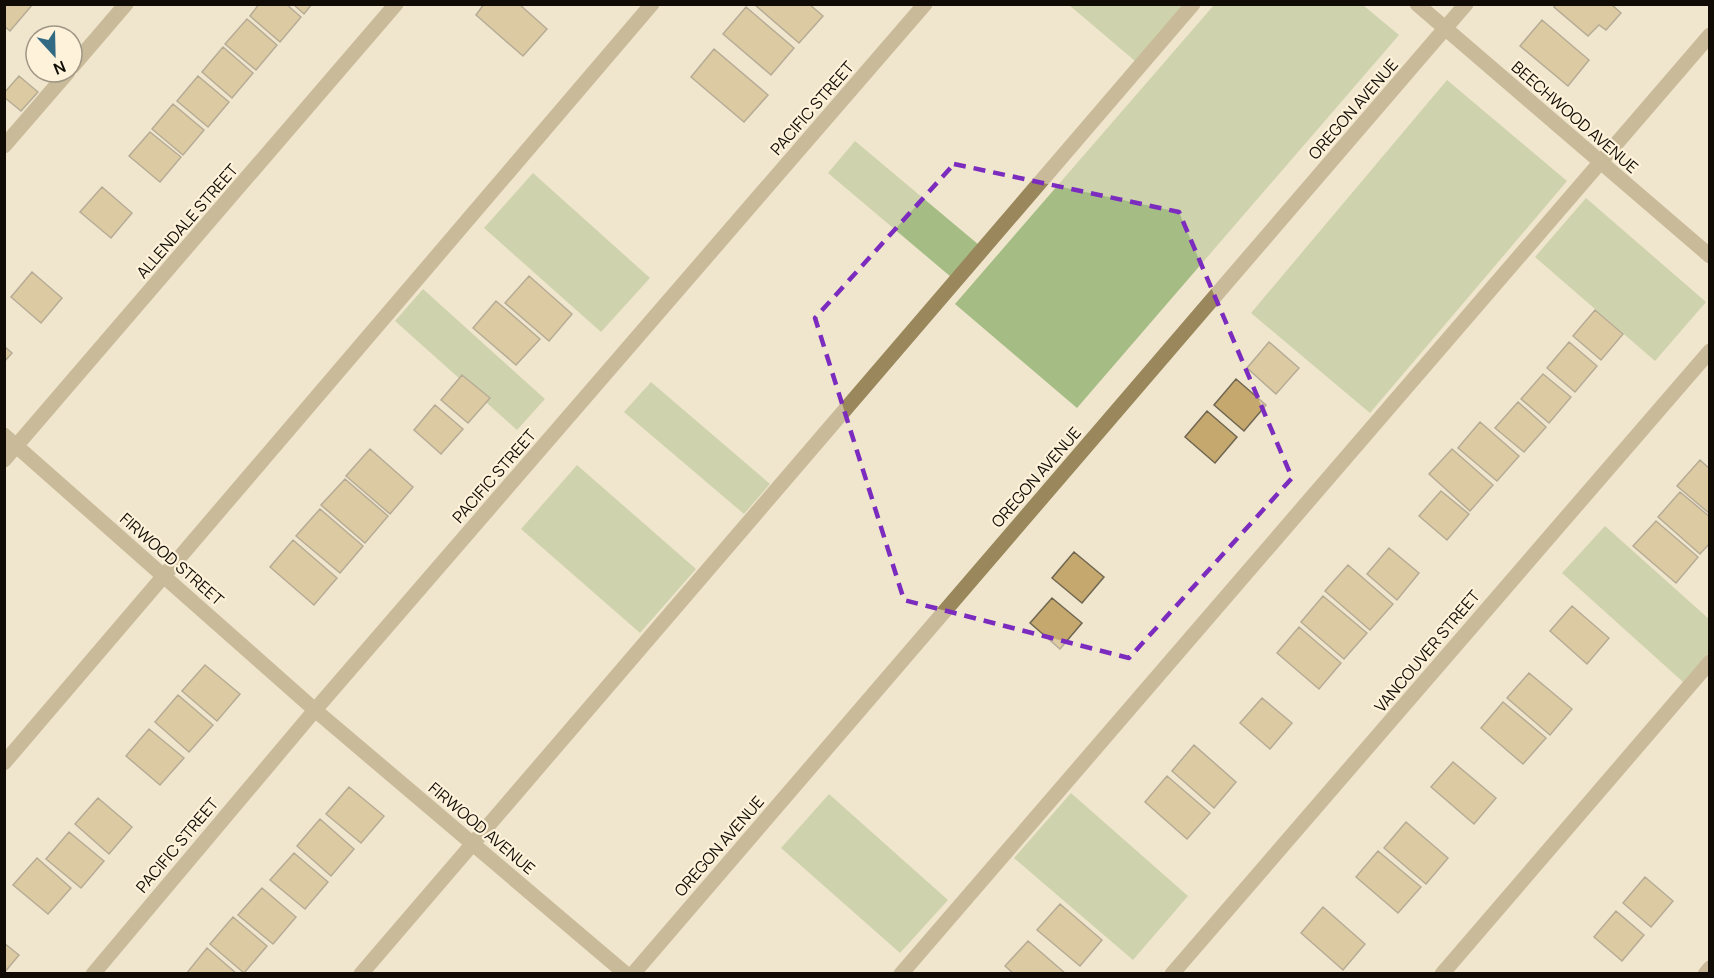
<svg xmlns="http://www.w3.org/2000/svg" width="1714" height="978" font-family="Manrope,sans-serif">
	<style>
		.green { fill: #a5bd85 }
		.building { fill: #c4a86d; stroke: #706651; stroke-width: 1.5 }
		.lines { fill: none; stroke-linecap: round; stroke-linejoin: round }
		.service { stroke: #9a885c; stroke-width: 15 }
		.minor { stroke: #9a885c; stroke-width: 15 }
		.marked { fill: none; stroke: #7b2cbf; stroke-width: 4.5; stroke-dasharray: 12 8; stroke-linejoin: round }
		.labels { text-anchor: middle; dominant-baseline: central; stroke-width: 4.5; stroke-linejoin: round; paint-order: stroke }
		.street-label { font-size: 16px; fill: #100c05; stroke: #fef2da }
	</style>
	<rect width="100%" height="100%" fill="#f0e5cd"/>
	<path class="green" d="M1069 5H1185L1135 61Z
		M1214 5H1363L1399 35 1077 408 955 304Z
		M1447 80 1567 181 1370 413 1251 313Z
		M855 141 979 245 951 277 828 173Z
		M533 173 650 278 601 332 484 228Z
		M1586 198 1706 302 1655 361 1535 257Z
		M423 289 545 399 517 430 395 321Z
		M651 382 770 484 744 514 624 412Z
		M577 465 696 569 640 633 521 529Z
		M1605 526 1709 619V653L1683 682 1562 573Z
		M1071 793 1188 896 1133 960 1014 858Z
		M829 794 948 900 900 953 781 848Z"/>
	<path class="building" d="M4 4H33L10 31 4 26Z
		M259 4H286L301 17 280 42 250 16Z
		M293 4H312L304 14Z
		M484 4H519L547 29 523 56 476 15Z
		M754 4H809L823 16 799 43Z
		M1556 4H1611L1621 13 1606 30 1599 25 1588 36 1554 7Z
		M746 7 794 48 771 75 723 34Z
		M247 19 277 45 256 70 225 44Z
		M1542 20 1589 60 1568 86 1520 46Z
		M223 47 253 73 232 98 202 72Z
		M714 49 768 95 744 122 691 77Z
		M19 76 38 92 21 111 4 97V93Z
		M198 76 229 102 208 127 177 101Z
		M173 104 204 130 183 155 152 129Z
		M150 132 181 157 160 182 129 156Z
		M102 187 132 213 111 238 80 212Z
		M32 272 62 298 41 323 11 297Z
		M529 276 572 314 549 341 505 303Z
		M496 301 540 339 516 365 473 328Z
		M1595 310 1623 334 1601 360 1573 336Z
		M1269 342 1299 368 1276 394 1247 368Z
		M1569 342 1597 366 1575 392 1547 368Z
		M4 346 12 353 4 362Z
		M1543 374 1571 397 1549 423 1521 399Z
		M462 375 490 398 468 423 441 400Z
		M1236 379 1266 405 1244 431 1214 405Z
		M1518 402 1546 427 1524 452 1495 428Z
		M435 405 463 429 441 454 414 430Z
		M1207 411 1237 437 1215 463 1185 437Z
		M1480 422 1519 456 1497 481 1458 448Z
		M370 449 413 487 390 514 346 476Z
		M1452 449 1493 485 1470 511 1429 474Z
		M1700 460 1710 469V514L1677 486Z
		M345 479 388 516 365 543 321 505Z
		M1441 491 1469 514 1447 540 1419 516Z
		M1680 492 1710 517V543L1700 554 1658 517Z
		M320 509 363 546 340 573 296 536Z
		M1656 521 1698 557 1676 583 1633 546Z
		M293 540 337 578 314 605 270 567Z
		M1389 548 1419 573 1397 600 1367 574Z
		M1074 552 1104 577 1082 603 1052 578Z
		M1348 565 1393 604 1370 630 1325 591Z
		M1323 596 1367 633 1344 659 1301 622Z
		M1052 598 1082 623 1060 649 1030 623Z
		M1572 606 1609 638 1587 664 1550 631Z
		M1299 627 1341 663 1319 689 1277 653Z
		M205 665 240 694 217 721 182 691Z
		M1529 673 1572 709 1550 735 1507 698Z
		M178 695 213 725 189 752 155 722Z
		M1262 698 1292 723 1270 749 1240 723Z
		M1503 702 1546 738 1523 764 1481 728Z
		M149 729 184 758 160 785 126 756Z
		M1194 745 1236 782 1214 808 1172 771Z
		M1453 762 1496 798 1474 824 1431 787Z
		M1167 776 1210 813 1187 839 1145 802Z
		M349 787 384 816 361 843 326 814Z
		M98 798 132 827 109 854 75 824Z
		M320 819 354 849 331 876 297 846Z
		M1406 822 1448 858 1426 884 1384 848Z
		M69 832 104 861 81 888 46 859Z
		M1378 851 1421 887 1398 913 1356 877Z
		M294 853 328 882 305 909 270 880Z
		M37 858 71 888 48 914 13 885Z
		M1645 877 1673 901 1651 927 1623 903Z
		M262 888 296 917 273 944 238 915Z
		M1060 904 1102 940 1080 966 1037 930Z
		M1323 907 1365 944 1343 970 1301 933Z
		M1616 911 1644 935 1622 961 1594 937Z
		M233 917 267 946 244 973 210 944Z
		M1028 941 1066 974H1014L1005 966Z
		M4 943 19 955 4 973Z
		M207 948 237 974H186Z"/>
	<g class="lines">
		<path class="service" d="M72 67 126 4
			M4 146 68 72
			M4 763 652 4
			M361 974 1193 4
			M901 974 1710 35
			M1442 974 1710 662"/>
		<path class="minor" d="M1417 4 1710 256
			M4 435 315 710 626 974
			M4 460 396 4
			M93 974 315 710 925 4
			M633 974 1466 4
			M1172 974C1353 767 1530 558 1710 351
			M1705 974 1710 968"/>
	</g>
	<path d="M0 0H1714V978H0ZM954 164 1179 212 1292 478 1129 658 904 600 815 318Z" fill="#f0e5cd" fill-opacity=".55" fill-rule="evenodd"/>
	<path class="marked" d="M954 164 1179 212 1292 478 1129 658 904 600 815 318Z"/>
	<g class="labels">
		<g class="street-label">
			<text transform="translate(812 108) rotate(-49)">PACIFIC STREET</text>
			<text transform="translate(1353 109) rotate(-49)">OREGON AVENUE</text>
			<text transform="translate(1575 117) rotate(41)">BEECHWOOD AVENUE</text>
			<text transform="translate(187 221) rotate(-49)">ALLENDALE STREET</text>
			<text transform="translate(494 476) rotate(-49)">PACIFIC STREET</text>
			<text transform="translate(1036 477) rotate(-49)">OREGON AVENUE</text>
			<text transform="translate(172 559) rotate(41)">FIRWOOD STREET</text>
			<text transform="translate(1427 651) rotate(-50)">VANCOUVER STREET</text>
			<text transform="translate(482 828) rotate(40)">FIRWOOD AVENUE</text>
			<text transform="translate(177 845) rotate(-50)">PACIFIC STREET</text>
			<text transform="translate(719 846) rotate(-49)">OREGON AVENUE</text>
		</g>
	</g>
	<rect width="1714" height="978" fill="none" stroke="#100c05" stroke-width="12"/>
	<g transform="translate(54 54) rotate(158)"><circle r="28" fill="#fef2da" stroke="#9f9685" stroke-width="1.5"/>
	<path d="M0-4.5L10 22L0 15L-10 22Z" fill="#326a84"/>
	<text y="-9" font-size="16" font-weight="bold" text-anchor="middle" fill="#100c05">N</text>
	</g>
</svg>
